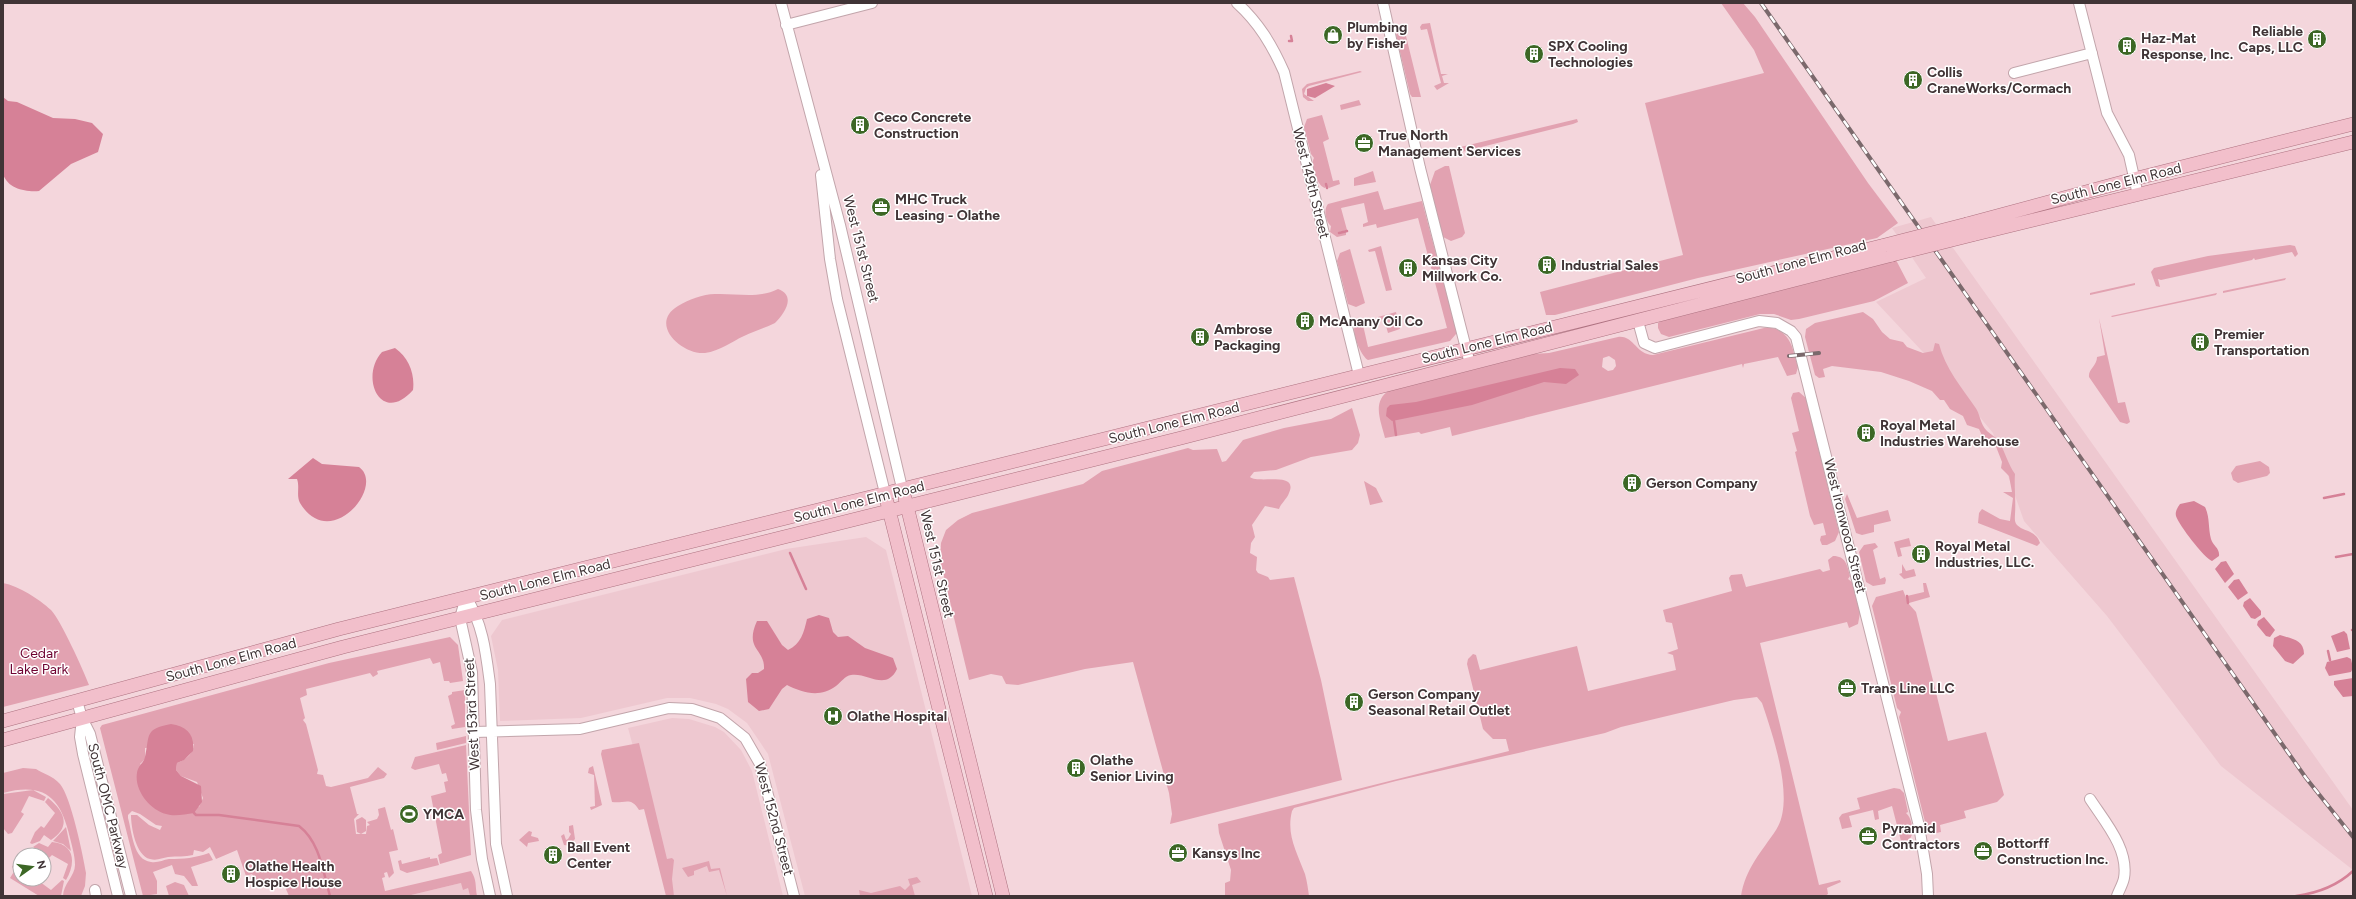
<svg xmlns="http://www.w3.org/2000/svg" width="2356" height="899" font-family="Figtree,sans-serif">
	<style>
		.built { fill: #eec8d0 }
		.green { fill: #e2a2b1; fill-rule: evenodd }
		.water { fill: #d68197 }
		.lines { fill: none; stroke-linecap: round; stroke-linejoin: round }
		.stream { stroke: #d68197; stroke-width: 2.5 }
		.minor-casing { stroke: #c2a5ab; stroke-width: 12 }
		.major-casing { stroke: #ae7281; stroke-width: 14 }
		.minor { stroke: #fff; stroke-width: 10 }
		.major { stroke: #f2bfcb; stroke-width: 13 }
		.rail-casing { stroke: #7b696c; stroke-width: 4 }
		.rail { stroke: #fff; stroke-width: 2.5; stroke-dasharray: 8; stroke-linecap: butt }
		.major-bridge-casing { stroke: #ae7281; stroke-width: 14; stroke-linecap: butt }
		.major-bridge { stroke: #f2bfcb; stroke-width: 13 }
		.labels { text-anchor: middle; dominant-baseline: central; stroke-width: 3; stroke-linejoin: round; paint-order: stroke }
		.poi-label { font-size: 14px; font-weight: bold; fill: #403436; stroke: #fff; text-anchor: start }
		.street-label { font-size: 14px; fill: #403436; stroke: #fff }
		.park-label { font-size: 14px; fill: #6e0332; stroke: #fff }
	</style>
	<rect width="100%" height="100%" fill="#f4d6dc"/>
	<path class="built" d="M1931 217 2353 810V870L2221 766 2107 616 2024 521 1993 433 1951 382 1876 302 1926 278 1892 228Z
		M866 537 886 550 972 896H805L768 754 747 723 728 709 716 704 690 698H667L581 718 500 721 498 670 491 636 502 620 786 549Z
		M672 718 689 719 715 727 724 732 741 750 752 771 783 896H674L628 728Z
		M461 883 468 888 470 896H407Z"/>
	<path class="green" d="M1721 3H1743L1755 17 1868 183 1898 223 1877 238 1698 278 1555 315H1546L1540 292 1683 255 1645 103 1764 73 1754 50Z
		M1430 23 1441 74H1448L1442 76 1444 83H1449L1437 90 1434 86 1441 83 1427 29 1421 30 1420 27 1422 24Z
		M1400 25 1404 28 1421 97H1412L1410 94 1396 35Z
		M1360 71 1362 72 1309 86 1306 88 1304 94 1314 101H1308L1303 97 1302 89 1307 84Z
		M1359 100 1361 105 1341 110 1340 105Z
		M1322 115 1329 139 1323 142 1333 181 1339 180 1340 184 1329 188 1326 186 1325 188C1317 186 1310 164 1314 158L1311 154 1304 127 1307 119Z
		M1577 119 1578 122 1573 124 1434 159 1438 154 1448 150Z
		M1445 166H1449L1465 233 1462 237 1451 241 1443 237 1430 185 1435 171Z
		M1373 171 1376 182 1354 186V178Z
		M1378 191 1384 210 1422 201 1456 330V334L1450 341 1368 360C1361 356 1351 332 1355 325 1358 321 1362 320 1367 319L1369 321 1363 325 1368 347 1447 328 1418 218 1377 228 1376 224 1363 227V224L1368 222 1364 203 1341 208 1347 230 1339 232H1346V235L1337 237 1330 232 1331 226C1326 222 1323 210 1328 204Z
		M2290 245 2295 246 2298 254 2295 257 2292 252 2255 260 2254 258 2252 260 2161 280 2158 279 2160 287 2156 286 2151 272 2154 268 2208 256Z
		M1381 246 1392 290 1386 291 1375 251 1369 252 1368 250Z
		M1350 249 1365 303 1356 307 1348 304 1337 261 1340 253Z
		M1896 260 1908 283 1874 301 1799 319 1791 320 1774 314H1760L1669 337 1661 334 1658 328V323L1663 320Z
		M2286 278 2285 280 2223 293V291Z
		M2135 283V285L2090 295V293Z
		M778 289C797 296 784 314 775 323 765 328 754 331 744 336 731 342 720 351 705 353 682 355 648 324 678 306 688 300 703 294 715 294 735 293 759 299 778 289Z
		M2217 293 2216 295 2112 317 2111 316Z
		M1396 312 1400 329 1388 333 1384 319 1379 320 1378 317Z
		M1863 312 1873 319 1882 332 1890 339 1903 342 1907 347 1923 353 1933 351 1935 343 1939 344C1945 368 1962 388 1975 407 1980 413 1980 424 1987 431 1990 434 1996 437 1999 441 2005 452 2008 464 2015 474 2014 486 2016 499 2015 514 2015 517 2014 522 2017 525 2024 532 2036 530 2040 543L2037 546 1978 523 1979 513 1982 509 2000 519 2010 521 2013 498 2003 492H2012L2009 476 2001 468 2002 462 1995 444 1985 442 1979 429 1967 425 1963 416 1950 409 1944 400H1940L1932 391 1909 381 1881 372 1832 366 1823 369 1825 377 1819 378 1815 375 1805 337 1806 329 1815 323Z
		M2099 318 2118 403 2125 402 2130 422 2127 424 2120 422 2089 377C2088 369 2097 366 2097 357L2105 355Z
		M1764 328C1781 326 1791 338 1794 354L1788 355 1789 358 1795 357 1798 367 1796 374 1787 376 1778 357 1744 364 1743 368 1742 364 1452 436 1450 427 1421 434 1419 432 1385 438C1381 421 1371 401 1390 390L1533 354 1549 353 1618 337C1634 335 1636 355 1653 355ZM1609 356 1615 360 1616 366 1613 370 1608 371 1602 367 1603 358Z
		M1799 392 1806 398 1839 532 1835 541 1827 545H1822L1820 540 1821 536 1826 535 1823 523 1814 525 1810 516 1795 452 1797 451 1792 433 1799 431 1791 398 1793 393Z
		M1352 408 1360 435 1358 443 1352 450 1311 457 1276 470 1254 472 1250 477C1258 484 1299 471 1289 493 1287 499 1281 503 1279 509L1265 506 1252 525 1255 537 1251 543 1250 553 1257 557 1256 570 1258 573 1268 577 1270 580 1294 577 1321 680 1342 780 1170 824 1172 814 1169 793 1133 662 1085 669 1018 685 1006 684 1002 676 991 674 969 680 940 560 941 543 946 530 958 520 972 513 1083 484 1102 471 1188 448 1193 450 1217 449 1222 462 1226 461 1243 440 1284 428 1331 419Z
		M2260 461 2269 467 2270 473 2267 476 2238 483 2233 480 2231 473 2236 466Z
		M1364 481 1376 488 1383 502 1370 505Z
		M1847 494 1857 518 1888 510 1891 521 1874 525V532L1862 535 1856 533 1845 499Z
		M1909 538 1911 546 1900 548 1902 556 1898 557 1894 542Z
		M1875 543 1878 547 1873 550 1880 579 1885 577 1886 580 1885 584 1873 586 1866 582 1859 552 1864 545Z
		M1833 556C1846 556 1847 565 1850 576L1848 579 1852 582 1860 613 1858 624 1849 628 1847 622 1760 643 1819 885 1840 880 1841 882 1827 888 1828 894 1825 896H1741C1745 869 1762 851 1776 830 1796 800 1772 733 1762 703L1757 697 1734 700 1621 727 1605 733 1396 781 1294 808 1292 811C1286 835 1297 852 1305 874 1307 881 1308 889 1309 896H1225V883L1230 881 1231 870 1219 833 1218 824 1509 751 1506 739H1493L1483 729 1467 664 1468 659 1473 654 1476 655 1480 670 1577 646 1588 691 1676 670 1673 655 1667 653 1678 649 1672 623 1666 622 1663 610 1732 591 1729 578 1731 575 1742 574 1746 587 1820 569 1823 572 1830 570 1828 560Z
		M1902 564 1906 571 1914 569 1916 576 1904 579 1899 574 1902 573Z
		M3 583C19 586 39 599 51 610 60 619 84 671 89 685L3 707Z
		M1923 583H1926L1930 597 1909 603 1907 596 1924 592Z
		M1903 590 1908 603 1916 612 1948 741 1986 732 2004 795 1997 802 1964 811 1966 818 1940 825 1941 832 1932 834 1927 830 1899 717 1901 712 1897 708 1872 606 1876 597Z
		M450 637 458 645 463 681 450 683 449 681H444L440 662 433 664 430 658 377 671 378 674 373 677 370 673 306 689 307 695 300 698 305 718 303 720 306 724 318 770 317 774 323 775 326 786 331 787 368 778 378 767 387 774 384 778 350 787 357 814H359L354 819 356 834H366L367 826 370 825 367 822 377 819 379 815 378 809 385 807 391 830 393 829 398 850 389 852 394 873 389 878 387 872 384 873 385 877 382 878 385 891 471 871C477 880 475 885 477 896H470L468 888 463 890 461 883 407 896H289L282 880 271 884 270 880 263 883 261 879 256 881 252 874 246 876 237 850 216 859 210 847 203 852 194 850 193 855C185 857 177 856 168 857 162 858 157 861 150 859 136 856 131 827 131 815H137L149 825 160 830 162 826 156 825 140 814 132 811 128 815V818C132 832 133 860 151 862 158 863 163 860 169 859 184 859 195 858 209 853L213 860 191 867 198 886H192L184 876 175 874 172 865 153 872 157 881V894L143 896 100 728 102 725 329 663ZM194 744C193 754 187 759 177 763L176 770 181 776 197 782 203 798 199 807 140 764 145 759V748Z
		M465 690V727L452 729 451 726 455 724 448 696 452 694V692Z
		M466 736V743L437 750 436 743Z
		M639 743 667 859 672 858 674 860 672 879 674 896H666L644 809 639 810C631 796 624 804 612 802L601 754 602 750Z
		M466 745 471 855 440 864 438 855 442 853 431 796 446 792 444 782 448 781 446 773 442 774 439 764 415 770 411 768 415 757Z
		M593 766 602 805 591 810 590 807 595 806 594 775 588 773 589 768Z
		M23 768 36 769C42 773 53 776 60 784 71 797 83 855 86 873L85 886 81 896H63C63 884 75 876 75 865 75 856 72 846 70 838 61 798 45 782 3 793V773Z
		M1894 788 1900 789 1904 793 1908 812 1906 813C1911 817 1916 832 1909 840L1901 841 1892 806 1878 811 1879 819 1875 820 1873 810 1849 816 1852 827 1842 829 1839 818 1842 814 1860 809 1857 798Z
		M33 790 46 797 44 801 29 796 21 812 24 814 12 833 8 834 3 828V794Z
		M48 798C64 811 72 826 51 840L44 835 40 841 32 844 30 843 35 832 41 826 44 828 55 813 45 802Z
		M362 817 366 820V831L361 834 357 832 356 820Z
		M573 825 575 839 571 843V846L564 845 561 836 564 834 566 840 568 839 571 834 569 832V826Z
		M66 827 71 851 63 844 53 841Z
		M529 831 532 832 531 836 538 838 539 841 528 843 527 847 519 840Z
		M52 842C75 844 76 863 66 880L63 878 68 864 52 855 49 858 33 847 39 843 48 847Z
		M430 857V859L437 858 439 865 407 873 400 870 398 861 401 860 402 864Z
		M709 861 711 869 720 868 727 896 719 870 709 872 707 866 694 871V875L688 877 682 868Z
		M15 862 20 863V879H36L51 890 62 880 64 881 61 896H39L10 878 15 870 12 867Z
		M917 877 921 882 912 885 915 896H860L859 890 871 893 900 886 905 890 910 885 908 879Z
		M175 882 184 885 189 896H169L166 886Z"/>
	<path class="water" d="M1326 83 1335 86 1315 98 1307 96V89Z
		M3 97 8 101 17 102 53 118 75 119 92 123 103 134 98 152 71 164 39 191C25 192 8 189 3 174Z
		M395 348C409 358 415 374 413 390 381 426 359 377 382 352Z
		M1560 368 1575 369 1579 375 1566 384 1544 382 1472 405 1392 421 1386 416 1387 408 1390 405 1416 402Z
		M313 458 322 464 359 467C386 486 330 553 300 503 296 495 300 487 297 479H288Z
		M2194 501 2205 507C2210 517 2208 528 2211 539 2213 546 2220 548 2219 556L2212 561C2204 558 2179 525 2176 516 2175 512 2177 508 2180 504Z
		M2226 561 2234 574 2225 583 2215 569 2221 562Z
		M2239 579 2248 593 2238 600 2228 587 2234 580Z
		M2250 598 2261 611V615L2255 619 2251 618 2243 606 2244 602Z
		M819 615 829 618 833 632 838 637 848 636 865 648 893 658 897 669C886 692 867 672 851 675 845 676 841 682 836 686 820 698 803 693 787 685L782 689 769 709 759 711 748 702 746 679 752 673H758L764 669C765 648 744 650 757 621H767L782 645 788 650C801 644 804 632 807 619Z
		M2264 617 2275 630 2270 637 2266 636 2257 625 2258 621Z
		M2344 631 2347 634 2350 649 2337 652 2331 636Z
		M2280 635C2292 639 2304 640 2304 654L2293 664 2285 661 2273 646 2274 638Z
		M2347 657 2351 659 2353 668 2351 672 2329 676 2325 668 2327 662Z
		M2353 678V696L2343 697 2334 685V681Z
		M171 724C187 726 195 735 193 751L184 760 177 763 176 770 181 776 201 786 202 802 194 813C185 814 175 817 166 814 150 810 134 790 137 773 138 765 144 763 145 757 150 735 144 729 171 724Z"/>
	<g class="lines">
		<path class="stream" d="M1289 41H1292L1291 36
			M1326 184 1327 188
			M1339 233 1347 231
			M1394 421 1396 435
			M2324 498 2344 494
			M790 553 806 589
			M2336 557 2353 554
			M1907 596 1908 603
			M2352 630H2353
			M2328 651 2330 660
			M194 813 196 815H219L299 826C320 842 323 872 330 896
			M2296 896C2318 893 2337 886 2353 871"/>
		<g class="minor-casing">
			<path id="minor" d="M781 3 840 225 902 488
				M1237 3C1259 23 1272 45 1284 72L1359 375
				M1383 3 1420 168 1470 364
				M2079 3 2107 113 2129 155 2138 195
				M786 25 872 3
				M2014 73 2092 53
				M821 175 830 259 837 299 885 493
				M1638 321 1644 343 1655 348 1759 321 1777 323 1791 331 1796 337 1919 826 1927 874 1928 896
				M466 597C483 624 486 653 490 684L496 844 507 896
				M466 597 460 618 472 672 476 810 482 859 490 896
				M77 701 82 718 90 734 131 896
				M82 718 80 737 83 754 118 896
				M475 732 580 729 669 708 692 709 720 718 745 738 760 764 794 896
				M2090 799C2105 822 2129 849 2124 878 2123 884 2119 890 2117 896
				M95 890 96 896"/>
		</g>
		<g class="major-casing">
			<path id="major" d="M1967 224 2134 179 2353 124
				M1972 235 2353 142
				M905 498 1003 896
				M887 502 986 896
				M3 721 339 629 1885 245
				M3 740 343 647 1181 438 1892 255"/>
		</g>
		<use href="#minor" class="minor"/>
		<use href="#major" class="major"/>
		<g class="rail-casing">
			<path id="rail" d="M1761 3 2306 778 2353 837
				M1789 356 1819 353"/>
		</g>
		<use href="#rail" class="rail"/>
		<g class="major-bridge-casing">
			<path id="major-bridge" d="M1885 245 1967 224
				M1892 255 1972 235"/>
		</g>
		<use href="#major-bridge" class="major-bridge"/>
	</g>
	<defs>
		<g id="shop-disc" transform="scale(1)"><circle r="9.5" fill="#3c6725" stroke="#fff"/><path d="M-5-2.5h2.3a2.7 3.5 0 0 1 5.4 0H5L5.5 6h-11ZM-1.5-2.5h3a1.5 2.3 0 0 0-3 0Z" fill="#fff"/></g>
		<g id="building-disc" transform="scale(1)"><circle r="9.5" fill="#3c6725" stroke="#fff"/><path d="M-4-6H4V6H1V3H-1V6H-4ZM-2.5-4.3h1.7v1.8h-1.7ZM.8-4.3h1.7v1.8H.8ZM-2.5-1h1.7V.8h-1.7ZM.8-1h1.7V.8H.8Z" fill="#fff"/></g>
		<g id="office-disc" transform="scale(1)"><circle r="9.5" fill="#3c6725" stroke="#fff"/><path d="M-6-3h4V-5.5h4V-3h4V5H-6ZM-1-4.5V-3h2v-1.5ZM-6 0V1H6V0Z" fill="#fff"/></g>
		<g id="hospital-disc" transform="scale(1)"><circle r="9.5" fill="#3c6725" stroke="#fff"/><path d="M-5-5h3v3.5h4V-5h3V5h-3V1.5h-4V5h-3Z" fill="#fff"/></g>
		<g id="stadium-disc" transform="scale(1)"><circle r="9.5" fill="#3c6725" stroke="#fff"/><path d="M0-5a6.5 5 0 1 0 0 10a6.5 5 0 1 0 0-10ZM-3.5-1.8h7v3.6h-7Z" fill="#fff"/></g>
	</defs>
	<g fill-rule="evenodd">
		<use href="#shop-disc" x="1333" y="35"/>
		<use href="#building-disc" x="2317" y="39"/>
		<use href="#building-disc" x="2127" y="46"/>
		<use href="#building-disc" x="1534" y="54"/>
		<use href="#building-disc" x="1913" y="80"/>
		<use href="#building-disc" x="860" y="125"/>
		<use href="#office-disc" x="1364" y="143"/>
		<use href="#office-disc" x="881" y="207"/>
		<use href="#building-disc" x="1547" y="265"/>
		<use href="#building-disc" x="1408" y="268"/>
		<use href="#building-disc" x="1305" y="321"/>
		<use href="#building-disc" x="1200" y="337"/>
		<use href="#building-disc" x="2200" y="342"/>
		<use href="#building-disc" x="1866" y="433"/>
		<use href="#building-disc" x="1632" y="483"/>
		<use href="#building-disc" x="1921" y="554"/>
		<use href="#office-disc" x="1847" y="688"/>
		<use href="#building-disc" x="1354" y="702"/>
		<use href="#hospital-disc" x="833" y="716"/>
		<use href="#building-disc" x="1076" y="768"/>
		<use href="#stadium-disc" x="409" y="814"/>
		<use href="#office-disc" x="1868" y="836"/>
		<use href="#office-disc" x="1983" y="851"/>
		<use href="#office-disc" x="1178" y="853"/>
		<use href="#building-disc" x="553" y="855"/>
		<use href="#building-disc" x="231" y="874"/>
	</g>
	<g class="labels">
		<g class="poi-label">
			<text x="1347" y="27">Plumbing<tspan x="1347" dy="16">by Fisher</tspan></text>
			<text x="2303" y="31" text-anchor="end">Reliable<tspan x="2303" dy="16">Caps, LLC</tspan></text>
			<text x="2141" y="38">Haz-Mat<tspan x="2141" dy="16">Response, Inc.</tspan></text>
			<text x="1548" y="46">SPX Cooling<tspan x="1548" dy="16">Technologies</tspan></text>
			<text x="1927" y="72">Collis<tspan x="1927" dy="16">CraneWorks/Cormach</tspan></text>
			<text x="874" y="117">Ceco Concrete<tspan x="874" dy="16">Construction</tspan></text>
			<text x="1378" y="135">True North<tspan x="1378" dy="16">Management Services</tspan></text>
			<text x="895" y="199">MHC Truck<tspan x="895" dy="16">Leasing - Olathe</tspan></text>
			<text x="1422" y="260">Kansas City<tspan x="1422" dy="16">Millwork Co.</tspan></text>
			<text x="1561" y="265">Industrial Sales</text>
			<text x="1319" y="321">McAnany Oil Co</text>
			<text x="1214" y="329">Ambrose<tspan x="1214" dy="16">Packaging</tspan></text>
			<text x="2214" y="334">Premier<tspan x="2214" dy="16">Transportation</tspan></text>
			<text x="1880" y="425">Royal Metal<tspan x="1880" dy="16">Industries Warehouse</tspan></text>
			<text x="1646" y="483">Gerson Company</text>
			<text x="1935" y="546">Royal Metal<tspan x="1935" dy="16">Industries, LLC.</tspan></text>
			<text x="1861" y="688">Trans Line LLC</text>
			<text x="1368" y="694">Gerson Company<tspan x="1368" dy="16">Seasonal Retail Outlet</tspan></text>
			<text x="847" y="716">Olathe Hospital</text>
			<text x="1090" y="760">Olathe<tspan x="1090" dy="16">Senior Living</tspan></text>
			<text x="423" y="814">YMCA</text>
			<text x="1882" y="828">Pyramid<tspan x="1882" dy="16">Contractors</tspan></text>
			<text x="1997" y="843">Bottorff<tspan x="1997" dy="16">Construction Inc.</tspan></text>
			<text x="567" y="847">Ball Event<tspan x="567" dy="16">Center</tspan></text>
			<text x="1192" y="853">Kansys Inc</text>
			<text x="245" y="866">Olathe Health<tspan x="245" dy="16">Hospice House</tspan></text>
		</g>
		<g class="street-label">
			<text transform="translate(1311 183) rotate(76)">West 149th Street</text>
			<text transform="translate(2116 184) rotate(-14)">South Lone Elm Road</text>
			<text transform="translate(861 249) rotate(76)">West 151st Street</text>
			<text transform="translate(1801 262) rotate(-15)">South Lone Elm Road</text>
			<text transform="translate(1487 343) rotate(-14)">South Lone Elm Road</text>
			<text transform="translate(1174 423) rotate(-14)">South Lone Elm Road</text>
			<text transform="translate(859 502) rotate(-14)">South Lone Elm Road</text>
			<text transform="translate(1845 526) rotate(76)">West Ironwood Street</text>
			<text transform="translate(937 564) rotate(77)">West 151st Street</text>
			<text transform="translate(545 580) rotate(-14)">South Lone Elm Road</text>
			<text transform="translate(231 660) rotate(-15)">South Lone Elm Road</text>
			<text transform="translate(472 714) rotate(-93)">West 153rd Street</text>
			<text transform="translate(108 806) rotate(76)">South OMC Parkway</text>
			<text transform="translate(774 819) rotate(75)">West 152nd Street</text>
		</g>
		<g class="park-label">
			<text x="39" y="653">Cedar<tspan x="39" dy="16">Lake Park</tspan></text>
		</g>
	</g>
	<rect width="2356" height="899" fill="none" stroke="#403436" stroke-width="8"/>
	<g transform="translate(32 867) rotate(76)"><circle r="19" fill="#ffffff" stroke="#b3aeaf"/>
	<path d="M0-3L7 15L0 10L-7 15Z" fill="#3c6725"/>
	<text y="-6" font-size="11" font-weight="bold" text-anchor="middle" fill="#403436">N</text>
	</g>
</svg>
